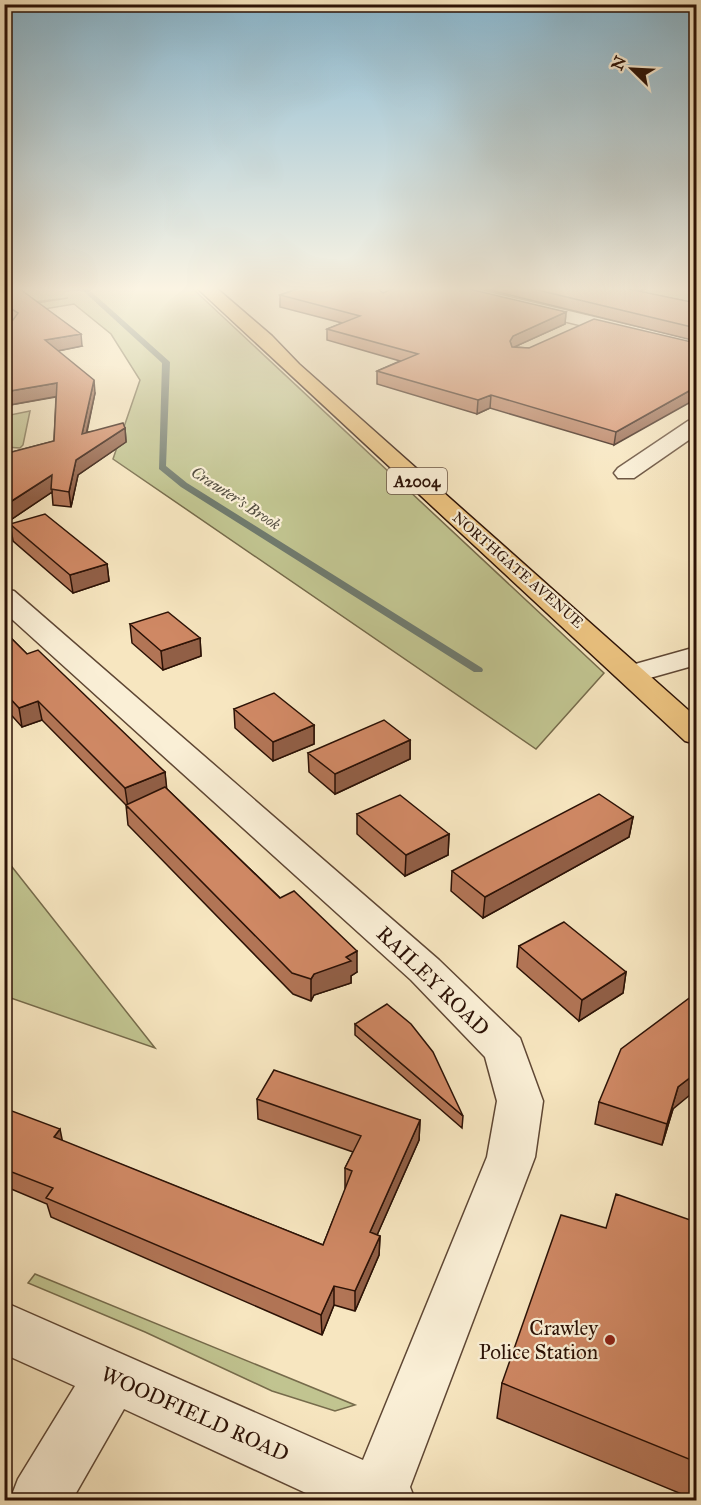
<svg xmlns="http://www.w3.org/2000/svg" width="701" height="1505" font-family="'IM FELL Great Primer',serif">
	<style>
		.green { fill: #c1c490; stroke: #766b4b; stroke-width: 1.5 }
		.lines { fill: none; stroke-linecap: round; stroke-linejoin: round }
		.stream { fill: #707a6d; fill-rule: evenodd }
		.street-casing { stroke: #5f4734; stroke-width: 3 }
		.primary-casing { stroke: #2c1206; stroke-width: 3 }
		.street { fill: #faefd6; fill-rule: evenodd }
		.primary { fill: #ecc380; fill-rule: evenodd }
		.wall { fill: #b27556; stroke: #2c1206; stroke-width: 1.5 }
		.shaded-wall { fill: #915f46; stroke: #2c1206; stroke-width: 1.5 }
		.building { fill: #cf8864; stroke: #2c1206; stroke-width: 1.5 }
		.poi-dot { fill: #8f2418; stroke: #faefd6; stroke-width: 2 }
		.labels { text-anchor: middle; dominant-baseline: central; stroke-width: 4.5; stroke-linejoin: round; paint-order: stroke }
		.far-street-label { font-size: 15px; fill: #2c1206; stroke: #faefd6 }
		.shield { fill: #faefd6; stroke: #6a5444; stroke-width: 1.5 }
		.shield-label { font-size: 16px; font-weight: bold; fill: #2c1206 }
		.far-water-label { font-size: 16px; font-style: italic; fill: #544f42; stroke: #faefd6 }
		.near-street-label { font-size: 21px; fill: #2c1206; stroke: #faefd6 }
		.near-poi-label { font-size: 21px; fill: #2c1206; stroke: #faefd6; text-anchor: end }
	</style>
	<rect width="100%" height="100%" fill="#f7e6c0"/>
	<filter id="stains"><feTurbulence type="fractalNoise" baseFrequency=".00333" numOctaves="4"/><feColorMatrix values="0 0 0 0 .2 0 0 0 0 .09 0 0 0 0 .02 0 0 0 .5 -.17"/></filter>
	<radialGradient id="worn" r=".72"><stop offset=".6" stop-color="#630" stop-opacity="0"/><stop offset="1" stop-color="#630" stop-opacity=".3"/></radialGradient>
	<path class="green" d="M5 287H191L604 673 536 749 113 459 140 380 111 334 74 304 8 315 24 305 68 298 24 303Z
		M603 287H696V309Z
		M30 411 23 445 20 448 5 447V416Z
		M5 858 155 1048 5 996Z
		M35 1274 355 1405 335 1411 272 1391 145 1332 28 1283Z"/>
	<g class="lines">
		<path class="stream" d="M79 287H86L170 362 166 466 187 483 482 668 483 670 482 672H474L181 487 159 469 162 363Z"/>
		<g class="street-casing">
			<path id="street" d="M436 287H467L696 341V353L438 291Z
				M696 420V435L634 478H618L614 473 618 468 688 421Z
				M4 589 14 591 439 960 520 1038 543 1101 535 1157 410 1487 415 1500H321L124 1409 72 1500H10L18 1479 75 1386 4 1354V1302L363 1460 487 1157 497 1101 485 1057 411 980 4 612Z
				M696 647V665L632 683 621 680 617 674 621 668Z"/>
		</g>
		<g class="primary-casing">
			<path id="primary" d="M196 287H215L272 336 299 364 696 717V744L685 741Z"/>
		</g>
		<use href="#street" class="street"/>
		<use href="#primary" class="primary"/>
	</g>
	<path class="wall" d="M4 287 82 346 58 351 95 393 87 432 125 428 126 442 78 475 71 507 53 505 52 492 6 523 4 521V454L54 441 56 397 4 406V320H11L4 315Z
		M301 287H387L379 290 383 293 566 312 565 324 514 347 529 348 696 343 614 445 490 408 477 414 377 384V371L400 361 327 340V329L342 323 280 307V295Z
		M478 287H649L640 292 696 303V341Z
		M10 524 107 564 109 581 73 593 13 541Z
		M130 624 200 638 201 656 163 670 132 643Z
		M4 631 27 654 165 772 166 788 357 972 351 976V983L314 995 311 1001 293 994 128 825 126 805 42 720 22 727 4 707Z
		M234 709 314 725V744L273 761 235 728Z
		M410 740V759L335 794 309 772 308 753Z
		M357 814 449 834 448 855 405 876 357 834Z
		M633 817 629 837 483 918 451 891 452 871Z
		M519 946 626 972 623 993 579 1021 517 967Z
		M355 1024 463 1116 462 1128 355 1035Z
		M257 1099 420 1120 419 1140 377 1235 380 1236 379 1255 355 1311 334 1305 322 1335 51 1217 47 1204 4 1186V1108L62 1141 323 1245 346 1188H345V1168L353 1152 258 1119Z
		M599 1102 673 1109 662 1145 595 1124Z
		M696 1222V1500L497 1418 502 1383 606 1228Z"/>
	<path class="shaded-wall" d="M374 287H387L377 291Z
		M626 287H649L623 299 624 288Z
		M566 312 565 324 512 348 510 341 513 336Z
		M81 334 82 346 47 353 45 340Z
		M94 380 95 393 83 448 82 434Z
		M57 383 59 396 4 406V392Z
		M696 387V399L614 445 616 432Z
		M491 395 490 408 477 414 478 400Z
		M125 428 126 442 78 475 71 507 69 492 76 460Z
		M52 475V492L6 523 4 506Z
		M107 564 109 581 73 593 70 575Z
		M200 638 201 656 163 670 161 651Z
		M38 701 42 720 22 727 19 708Z
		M314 725V744L273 761V742Z
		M410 740V759L335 794V774Z
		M165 772 167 791 128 808 125 788Z
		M633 817 629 837 483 918 485 897Z
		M449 834 448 855 405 876 406 855Z
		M357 951V972L351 976V983L314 995 311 1001V979L314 974Z
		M626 972 623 993 579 1021 582 1000Z
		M696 1073V1090L673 1109 662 1145 667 1124 678 1087Z
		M420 1120 419 1140 370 1251V1232Z
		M60 1129 64 1149 54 1137Z
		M380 1236 379 1255 355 1311V1291Z
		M334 1286V1305L322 1335 321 1315Z"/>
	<path class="building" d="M4 287H17L81 334 45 340 94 380 82 434 123 423 125 428 76 460 69 492 51 489 52 475 4 506V454L54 441 57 383 4 392V320H13L18 313 4 304Z
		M303 287H375L383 293 397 287H461L566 312 513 336 510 341 512 347 529 348 594 319 696 343V387L616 432 491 395 478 400 377 371 418 354 327 329 360 316 280 295Z
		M525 287H626L624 288 696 303V328Z
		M45 514 107 564 70 575 10 524Z
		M168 612 200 638 161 651 130 624Z
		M4 631 27 654 38 650 165 772 125 788 38 701 19 708 4 692Z
		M274 693 314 725 273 742 234 709Z
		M384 720 410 740 335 774 308 753Z
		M165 787 280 898 294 891 357 951 346 957 351 961 314 974 311 979 292 973 126 805Z
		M599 794 633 817 485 897 452 871Z
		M400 795 449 834 406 855 357 814Z
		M564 922 626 972 582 1000 519 946Z
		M696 993V1073L678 1087 667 1124 599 1102 621 1049Z
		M387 1004 411 1024 433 1052 463 1116 355 1024Z
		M274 1070 420 1120 370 1232 380 1236 355 1291 334 1286 321 1315 46 1198 53 1188 4 1169V1108L60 1129 54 1137 323 1245 352 1171 345 1168 361 1136 257 1099Z
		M616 1194 696 1222V1462L502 1383 561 1215 606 1228Z"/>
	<linearGradient id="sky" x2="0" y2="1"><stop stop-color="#8ab9d2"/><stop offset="0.58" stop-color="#fbf4e3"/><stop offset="1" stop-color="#fbf4e3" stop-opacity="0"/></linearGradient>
	<rect width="701" height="498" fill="url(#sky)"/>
	<circle class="poi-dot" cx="610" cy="1340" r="6"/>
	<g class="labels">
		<g class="far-street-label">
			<text transform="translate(518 570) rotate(41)">NORTHGATE AVENUE</text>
		</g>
		<rect class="shield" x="387" y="468" width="60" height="26" rx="4.5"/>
		<g class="shield-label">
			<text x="417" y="481">A2004</text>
		</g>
		<g class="far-water-label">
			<text transform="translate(236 498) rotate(33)">Crawter's Brook</text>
		</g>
		<g class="near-street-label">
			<text transform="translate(433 981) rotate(44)">RAILEY ROAD</text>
			<text transform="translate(195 1414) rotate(24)">WOODFIELD ROAD</text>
		</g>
		<g class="near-poi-label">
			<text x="598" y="1328">Crawley<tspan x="598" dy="24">Police Station</tspan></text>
		</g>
	</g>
	<rect width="701" height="1505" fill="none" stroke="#f7e6c0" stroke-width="24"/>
	<rect x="6" y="6" width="689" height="1493" fill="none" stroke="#2c1206" stroke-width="3"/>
	<rect x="12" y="12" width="677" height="1481" fill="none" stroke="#2c1206" stroke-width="1.5"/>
	<g transform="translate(632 69) rotate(294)" stroke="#faefd6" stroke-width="4.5" paint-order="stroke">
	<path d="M0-4.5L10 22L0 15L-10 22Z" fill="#2c1206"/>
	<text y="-9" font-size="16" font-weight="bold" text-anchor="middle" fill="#2c1206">N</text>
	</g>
	<rect width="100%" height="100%" filter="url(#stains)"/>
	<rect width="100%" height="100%" fill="url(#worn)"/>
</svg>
